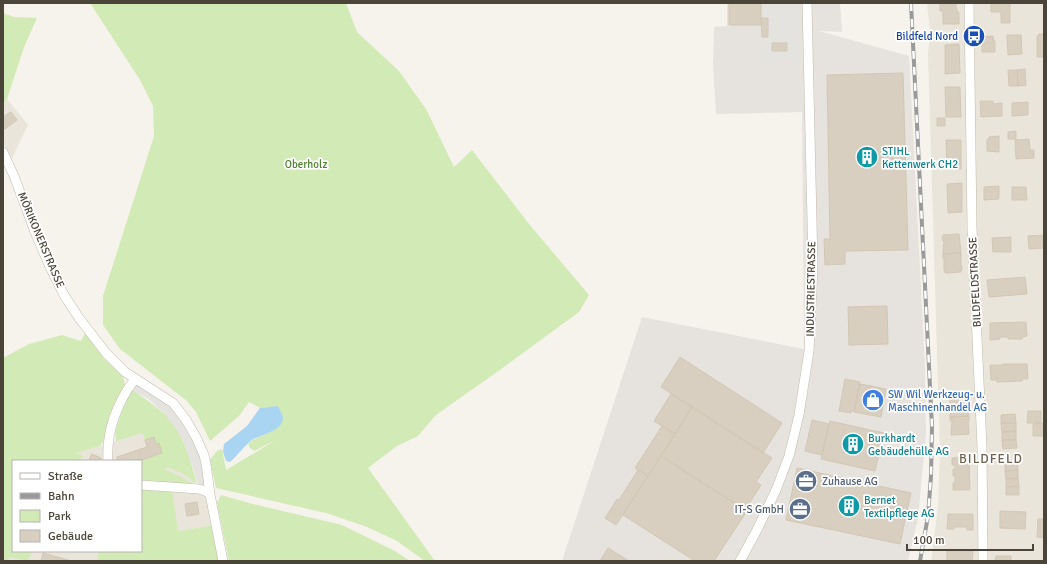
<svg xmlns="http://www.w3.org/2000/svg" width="1047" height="564" font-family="Signika,sans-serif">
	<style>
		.residential { fill: #eae5da }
		.industrial { fill: #e6e2dd }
		.green { fill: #d2eab5 }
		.parking { fill: #e5e3e0 }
		.water { fill: #a9d4f2 }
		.building { fill: #d8cfc1; stroke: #d3c7b4 }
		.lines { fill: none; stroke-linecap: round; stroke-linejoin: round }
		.street-casing { stroke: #c2bbae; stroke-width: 10 }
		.street { stroke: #fff; stroke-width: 9 }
		.rail-casing { stroke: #9a9a9a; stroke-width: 4 }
		.rail { stroke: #fff; stroke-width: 2.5; stroke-dasharray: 8; stroke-linecap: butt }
		.labels { text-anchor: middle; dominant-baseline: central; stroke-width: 3.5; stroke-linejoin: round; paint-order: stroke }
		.transit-label { font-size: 11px; fill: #164399; stroke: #fff; text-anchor: end }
		.culture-label { font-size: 11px; fill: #0d838f; stroke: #fff; text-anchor: start }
		.park-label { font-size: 11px; fill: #4a7f2a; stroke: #fff }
		.street-label { font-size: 11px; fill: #4b4439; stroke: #fff }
		.shop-label { font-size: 11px; fill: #366cbe; stroke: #fff; text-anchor: start }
		.service-label { font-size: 11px; fill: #4e5e75; stroke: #fff; text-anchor: start }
		.quarter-label { font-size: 13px; letter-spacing: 1px; fill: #6e6250; stroke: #fff }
	</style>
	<rect width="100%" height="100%" fill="#f6f3ec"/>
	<path class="residential" d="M927 3H1044V561H931L938 506 940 453 928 54 930 33Z
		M7 99 28 125 12 158 3 143V105Z
		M163 425 193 482 208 500 214 525 178 531 141 489V461H68L75 453 97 447Z
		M13 551H103L101 561H3Z"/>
	<path class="industrial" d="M727 3H840L842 32 819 31 909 56 925 367 926 433 918 519 908 561H562L642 317 804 349 802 112 716 114 713 65 714 27 727 26Z"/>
	<path class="green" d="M90 3H346L357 32 399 71 426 109 454 167 472 150 529 224 589 295 579 312 504 367 436 415 418 436 397 446 368 468 435 561H426L422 559 397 541 367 527 326 513 216 488 210 460 217 451 222 449 226 470 276 440 254 451 250 448 248 444 253 440 274 430 278 406 260 408 249 402 239 416 210 441 196 412 187 401 120 349 103 325V296L154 136 153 106 140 80Z
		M3 13 14 17 37 18 24 47 7 99 3 105Z
		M85 333 105 360 123 376 125 385 107 437 100 446 76 453 84 456 76 461H13V551H32L28 561 9 557 8 561H3V358L29 344 62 335 81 341Z
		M133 390C144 398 156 406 166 415 184 433 190 460 197 483L193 482C188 474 176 471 167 467L165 470C170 470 190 482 196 486L141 483V461H139L162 453 159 444H156L154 437 145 440 143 434 141 433 116 441 115 431 127 397Z
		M141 489 172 490 178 531 214 525 220 561H97L99 551H141Z
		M221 495 253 504 342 525 395 551 410 561H229L217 503Z"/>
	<path class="parking" d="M762 3H800V65L762 66V37H768V18H761Z
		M135 379 173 403 196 437 210 494 199 489 194 471 183 440 174 426 163 412 147 398 128 388Z"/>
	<path class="water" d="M278 406C279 409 281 412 282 414 288 430 261 434 252 440 244 446 238 455 230 462L226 461 223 452 224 444 247 426 260 408Z"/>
	<path class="building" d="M729 3H761V25H729Z
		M940 3H956V9H957V12H959V24H943V11H940Z
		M991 3H1010V23H1001V12H991Z
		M761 18H768V37H762Z
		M1039 34H1044V57H1037V37Z
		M1007 35H1021L1022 54 1008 55Z
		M993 36 994 41H995V52H982V37Z
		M772 43H787V51H772Z
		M959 44 960 73 945 74V45Z
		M1025 69 1026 85 1018 86 1017 70Z
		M1008 70H1017L1018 86H1009Z
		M903 73 908 250 845 251V264L825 265 824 239H830L827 75Z
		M945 87H960L961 117H946Z
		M980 101H993V104L1002 103V116L981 117Z
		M1028 102V115L1012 116V103Z
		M11 112 17 120 5 129 3 126V117Z
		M937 118H945V126H937Z
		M1016 131V139H1008V132Z
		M999 136V152L987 151V139H989V137Z
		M1029 139 1030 150H1034V158L1016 159 1015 140Z
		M946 140H961V169H947Z
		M962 183V212L948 213 947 184Z
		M999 186V199L984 200V187Z
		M1012 187H1026L1027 200H1012Z
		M959 234 961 253 943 254 944 241H943L942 237 943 236V235Z
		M1044 235V248L1029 249 1028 236Z
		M1011 237V252H993L992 238Z
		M961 253V266H962V270H961V272L945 273V271H944V258L943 259V254Z
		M1025 277 1027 294 989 297 987 280Z
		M887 306 888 344 849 345 848 307Z
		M1026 322 1027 336 1022 337V339H1008V337H1000V339L990 340V323Z
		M680 357 782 423 763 453 661 387Z
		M1002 364H1027L1028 379H1022V381L997 382V380H991L990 365H1002Z
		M845 379 860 382 854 411H851V413L839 411Z
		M860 384 886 389 881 417 854 412Z
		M671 394 692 407 675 434 654 421Z
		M967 397 968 398V403H967V411H968L969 416 950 417 951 403H950V399Z
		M692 407 772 458 756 482 761 485 745 510 661 456Z
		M1028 411H1041V423H1027Z
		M1015 414 1016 423H1001V415Z
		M969 416V421H968L969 434 952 435H951L952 421H950V417Z
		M812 420 829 424 822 455 805 451Z
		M830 421 884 433 875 471 821 459Z
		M1001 423H1016V431L1002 432Z
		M1037 423H1044V436H1033V424H1037Z
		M662 426 675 434 648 476 635 468Z
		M1016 431V440H1002V432Z
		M154 437 156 444 159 443 162 453 139 461H118L117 457 147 447 145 440Z
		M1002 440H1016L1017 448 1003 449Z
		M92 454 101 458 100 461H93L89 459Z
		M661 456 747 511 714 561H695L623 515Z
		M969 457 970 490H953V483H955V476H953V469H955V465H952V458Z
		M1017 462 1018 470 1005 471V463Z
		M797 468 911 493 900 544 786 520Z
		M638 470 648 476 616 525 605 518 617 499 619 500Z
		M1018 470V478L1006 479 1005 471Z
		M1018 478 1019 486 1006 487V479Z
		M1019 486V495H1006V487Z
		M197 502 199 514 187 516 185 504Z
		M1000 511 1026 512 1025 529 1000 528Z
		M948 514H973V530H967V527H954V529H947Z
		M1038 519H1044V538L1037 537Z
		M608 548 629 561H600Z
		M947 551H973L972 561H947Z
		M43 553 72 561H41Z
		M996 556H1011V561H995Z"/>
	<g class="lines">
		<g class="street-casing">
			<path id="street" d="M969 3 972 228 982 447 983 561
				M3 152 14 176 35 232 50 267 64 295 79 318 106 353 125 372 173 403 186 420 196 437 204 455 206 464 210 494 223 561
				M108 461C106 432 117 402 135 379
				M141 485 199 489 205 491 210 494
				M740 561 757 530 776 490 789 456 799 415 809 351 813 265 807 3"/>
		</g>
		<use href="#street" class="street"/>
		<g class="rail-casing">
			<path id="rail" d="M911 3 932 427 931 476 928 516 920 561"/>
		</g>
		<use href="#rail" class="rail"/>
	</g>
	<defs>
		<g id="bus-disc" transform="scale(1.15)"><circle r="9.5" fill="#1a4fb4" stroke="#fff"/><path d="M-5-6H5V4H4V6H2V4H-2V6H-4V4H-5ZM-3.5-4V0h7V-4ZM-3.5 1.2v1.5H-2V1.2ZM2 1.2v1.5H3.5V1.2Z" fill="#fff"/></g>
		<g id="building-disc" transform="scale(1.15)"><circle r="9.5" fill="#0f9aa8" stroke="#fff"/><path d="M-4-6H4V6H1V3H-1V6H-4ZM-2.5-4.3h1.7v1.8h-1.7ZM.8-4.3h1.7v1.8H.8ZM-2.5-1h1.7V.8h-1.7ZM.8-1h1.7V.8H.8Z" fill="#fff"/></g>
		<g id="shop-disc" transform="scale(1.15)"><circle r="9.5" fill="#3f7fe0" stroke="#fff"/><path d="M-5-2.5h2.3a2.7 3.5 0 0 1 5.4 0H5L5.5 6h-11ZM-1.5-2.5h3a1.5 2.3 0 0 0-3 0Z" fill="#fff"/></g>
		<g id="office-disc" transform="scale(1.15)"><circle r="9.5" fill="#5c6f8a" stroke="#fff"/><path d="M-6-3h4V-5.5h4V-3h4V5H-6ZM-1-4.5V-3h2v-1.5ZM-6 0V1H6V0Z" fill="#fff"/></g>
	</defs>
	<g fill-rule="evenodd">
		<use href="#bus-disc" x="974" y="36"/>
		<use href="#building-disc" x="867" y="157"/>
		<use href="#shop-disc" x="873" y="400"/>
		<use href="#building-disc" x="853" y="444"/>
		<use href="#office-disc" x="806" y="481"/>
		<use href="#building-disc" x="849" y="506"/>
		<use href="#office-disc" x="800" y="509"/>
	</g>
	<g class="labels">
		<g class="transit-label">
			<text x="958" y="36">Bildfeld Nord</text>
		</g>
		<g class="culture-label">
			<text x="882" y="151">STIHL<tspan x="882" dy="13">Kettenwerk CH2</tspan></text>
			<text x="868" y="438">Burkhardt<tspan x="868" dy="13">Gebäudehülle AG</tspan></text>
			<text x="864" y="500">Bernet<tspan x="864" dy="13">Textilpflege AG</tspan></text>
		</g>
		<g class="park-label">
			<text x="306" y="164">Oberholz</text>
		</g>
		<g class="street-label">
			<text transform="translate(41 240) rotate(67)">MÖRIKONERSTRASSE</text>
			<text transform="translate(975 282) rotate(-93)">BILDFELDSTRASSE</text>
			<text transform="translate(811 289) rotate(-89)">INDUSTRIESTRASSE</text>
		</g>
		<g class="shop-label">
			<text x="888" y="394">SW Wil Werkzeug- u.<tspan x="888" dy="13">Maschinenhandel AG</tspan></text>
		</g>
		<g class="service-label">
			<text x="822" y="481">Zuhause AG</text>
			<text x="784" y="509" text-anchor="end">IT-S GmbH</text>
		</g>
		<g class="quarter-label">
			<text x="991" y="459">BILDFELD</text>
		</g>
	</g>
	<rect width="1047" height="564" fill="none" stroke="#4b4439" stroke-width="8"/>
	<rect x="12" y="460" width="130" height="92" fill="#ffffff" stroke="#b7b4b0"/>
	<rect x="20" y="473" width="20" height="6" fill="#ffffff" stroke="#b7b4b0"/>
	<text x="48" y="480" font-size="12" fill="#4b4439">Straße</text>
	<rect x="20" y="493" width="20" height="6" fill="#9a9a9a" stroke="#b7b4b0"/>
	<text x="48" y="500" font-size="12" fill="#4b4439">Bahn</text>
	<rect x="20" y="510" width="20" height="12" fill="#d2eab5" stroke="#b7b4b0"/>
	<text x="48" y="520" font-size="12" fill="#4b4439">Park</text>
	<rect x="20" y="530" width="20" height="12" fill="#d8cfc1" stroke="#b7b4b0"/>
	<text x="48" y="540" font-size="12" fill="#4b4439">Gebäude</text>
	<path d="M907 544v6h126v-6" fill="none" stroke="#4b4439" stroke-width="2"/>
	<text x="913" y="544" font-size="12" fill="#4b4439" stroke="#ffffff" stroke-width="3" paint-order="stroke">100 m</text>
</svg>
